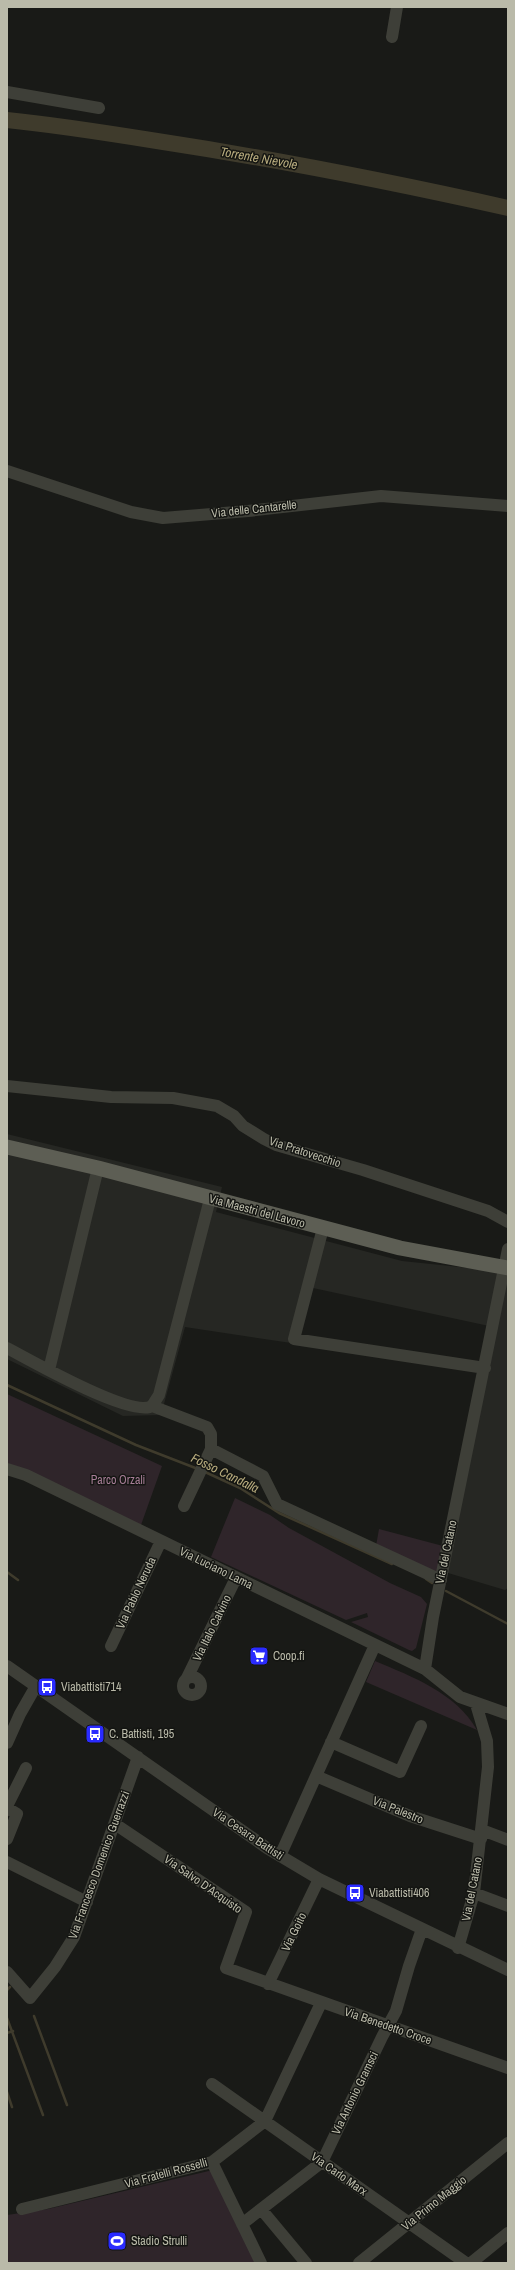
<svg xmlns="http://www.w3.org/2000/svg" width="515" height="2270" font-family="'Archivo Narrow',sans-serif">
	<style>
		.built { fill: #262723 }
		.green { fill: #2f252a }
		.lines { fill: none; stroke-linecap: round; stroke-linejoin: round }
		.stream { stroke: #3f3b2c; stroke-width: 2.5 }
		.river { stroke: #3f3b2c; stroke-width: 16 }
		.minor { stroke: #3e3f38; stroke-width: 12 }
		.major { stroke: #5d5e54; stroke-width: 15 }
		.labels { text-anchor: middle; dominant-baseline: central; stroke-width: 3; stroke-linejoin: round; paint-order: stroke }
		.street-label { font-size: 12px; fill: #babaa9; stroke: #141512 }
		.park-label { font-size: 12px; fill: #a77e97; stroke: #141512 }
		.poi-label { font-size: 12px; fill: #babaa9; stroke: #141512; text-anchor: start }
		.water-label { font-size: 13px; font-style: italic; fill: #b8ac7e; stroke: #141512 }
	</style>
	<rect width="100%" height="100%" fill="#191a17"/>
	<path class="built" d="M7 1134 222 1187 216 1212 402 1261 508 1272V1588L505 1590 438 1570 489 1326 313 1288 298 1344 185 1327 161 1415 123 1416 7 1359Z"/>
	<path class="green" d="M7 1394 162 1466 141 1525 7 1463Z
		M235 1498 270 1515 289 1528 390 1583 421 1597 427 1604 416 1648 412 1651 409 1650 351 1622 368 1617 367 1613 346 1620 211 1557Z
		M379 1529 443 1546 437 1572 376 1546Z
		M375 1661C413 1677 456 1693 477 1730L366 1682Z
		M213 2170 256 2263H7V2215L48 2209Z"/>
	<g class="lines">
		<path class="stream" d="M7 1385 136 1445 198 1469
			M205 1472 240 1488 279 1513 392 1564
			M7 1572 18 1580
			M426 1579 432 1583
			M446 1591 508 1624
			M7 1990 10 1987
			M34 2016 67 2105
			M7 2018 43 2115
			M7 2033 13 2031
			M7 2092 12 2107"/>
		<path class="river" d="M7 120C57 125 107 133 157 141 275 159 392 182 508 208"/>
		<path class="minor" d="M392 37 397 7
			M7 92 99 108
			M7 471 131 512 163 518 248 511 381 496 508 506
			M7 1086 111 1097 173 1098 217 1106 234 1116 243 1126 264 1139 276 1145 363 1170 488 1211 508 1222
			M323 1228 294 1339 485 1368
			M7 1348C31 1361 132 1418 152 1406L159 1395 210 1199
			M49 1370 98 1168
			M152 1406 207 1427 211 1434V1449L263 1476 277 1504 441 1580
			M7 1469 26 1475 425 1669 460 1697 508 1714
			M184 1506 211 1449
			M111 1646 161 1541
			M7 1666 267 1848 319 1879 508 1970
			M425 1669 433 1617 508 1249
			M183 1686a9 9 0 1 1 18 0a9 9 0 1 1-18 0Z
			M187 1678 236 1578
			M331 1742 400 1772 421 1726
			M7 1743 20 1714 36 1686
			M316 1776 410 1816 481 1839
			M7 1806 26 1768
			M7 1808 17 1814 7 1839
			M115 1824 246 1912 226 1968 508 2068
			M482 1830 508 1840
			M280 1856 375 1645
			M7 1862 87 1902
			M474 1893 508 1906
			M458 1948 474 1893 488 1767 487 1741 476 1704
			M7 1972 30 1998 55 1967 74 1937 138 1757
			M268 1984 319 1879
			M212 2084 466 2263
			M212 2162 261 2263
			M22 2209 212 2162 265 2121 321 2003
			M261 2209 306 2263
			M242 2224 322 2162 382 2037 396 2011 409 1966 422 1929
			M359 2263 508 2143
			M471 2263 508 2233"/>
		<path class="major" d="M7 1147 98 1168 400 1248 508 1268"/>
	</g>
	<defs>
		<g id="supermarket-square" transform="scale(1)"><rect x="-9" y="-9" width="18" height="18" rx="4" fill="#2a2bff" stroke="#141512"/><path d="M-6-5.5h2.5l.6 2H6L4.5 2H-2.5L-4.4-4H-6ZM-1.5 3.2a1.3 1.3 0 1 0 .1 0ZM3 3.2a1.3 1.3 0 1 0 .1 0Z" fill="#fff"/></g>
		<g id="bus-square" transform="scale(1)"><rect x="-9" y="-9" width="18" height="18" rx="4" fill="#2a2bff" stroke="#141512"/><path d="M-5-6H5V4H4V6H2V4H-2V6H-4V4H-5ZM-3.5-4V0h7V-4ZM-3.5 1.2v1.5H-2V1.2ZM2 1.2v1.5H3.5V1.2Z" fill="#fff"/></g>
		<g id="stadium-square" transform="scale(1)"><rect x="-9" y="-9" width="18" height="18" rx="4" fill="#2a2bff" stroke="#141512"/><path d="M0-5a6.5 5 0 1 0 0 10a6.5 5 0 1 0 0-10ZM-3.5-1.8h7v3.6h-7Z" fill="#fff"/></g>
	</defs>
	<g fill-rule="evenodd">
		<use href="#supermarket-square" x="259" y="1656"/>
		<use href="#bus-square" x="47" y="1687"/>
		<use href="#bus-square" x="95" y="1734"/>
		<use href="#bus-square" x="355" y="1893"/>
		<use href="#stadium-square" x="117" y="2241"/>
	</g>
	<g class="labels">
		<g class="street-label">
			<text transform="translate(254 509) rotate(-6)">Via delle Cantarelle</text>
			<text transform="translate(305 1152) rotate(18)">Via Pratovecchio</text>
			<text transform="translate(257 1211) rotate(15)">Via Maestri del Lavoro</text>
			<text transform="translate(446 1552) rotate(-78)">Via del Catano</text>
			<text transform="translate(216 1568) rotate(26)">Via Luciano Lama</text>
			<text transform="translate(136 1593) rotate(-65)">Via Pablo Neruda</text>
			<text transform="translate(212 1628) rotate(-64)">Via Italo Calvino</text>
			<text transform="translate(398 1810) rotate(22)">Via Palestro</text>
			<text transform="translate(248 1834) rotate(34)">Via Cesare Battisti</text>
			<text transform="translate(99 1865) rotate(-70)">Via Francesco Domenico Guerrazzi</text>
			<text transform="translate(203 1884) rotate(35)">Via Salvo D'Acquisto</text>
			<text transform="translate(472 1889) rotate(-79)">Via del Catano</text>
			<text transform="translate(294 1932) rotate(-64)">Via Goito</text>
			<text transform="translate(388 2026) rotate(19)">Via Benedetto Croce</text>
			<text transform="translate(355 2093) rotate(-64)">Via Antonio Gramsci</text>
			<text transform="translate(166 2173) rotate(-15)">Via Fratelli Rosselli</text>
			<text transform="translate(339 2174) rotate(35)">Via Carlo Marx</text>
			<text transform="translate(434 2203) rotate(-39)">Via Primo Maggio</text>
		</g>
		<g class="park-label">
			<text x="118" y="1480">Parco Orzali</text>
		</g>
		<g class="poi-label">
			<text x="273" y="1656">Coop.fi</text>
			<text x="61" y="1687">Viabattisti714</text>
			<text x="109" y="1734">C. Battisti, 195</text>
			<text x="369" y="1893">Viabattisti406</text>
			<text x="131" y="2241">Stadio Strulli</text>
		</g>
		<g class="water-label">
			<text transform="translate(259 158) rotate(10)">Torrente Nievole</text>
			<text transform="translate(225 1473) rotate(26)">Fosso Candalla</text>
		</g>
	</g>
	<rect width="515" height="2270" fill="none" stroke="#babaa9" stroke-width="16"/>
</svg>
